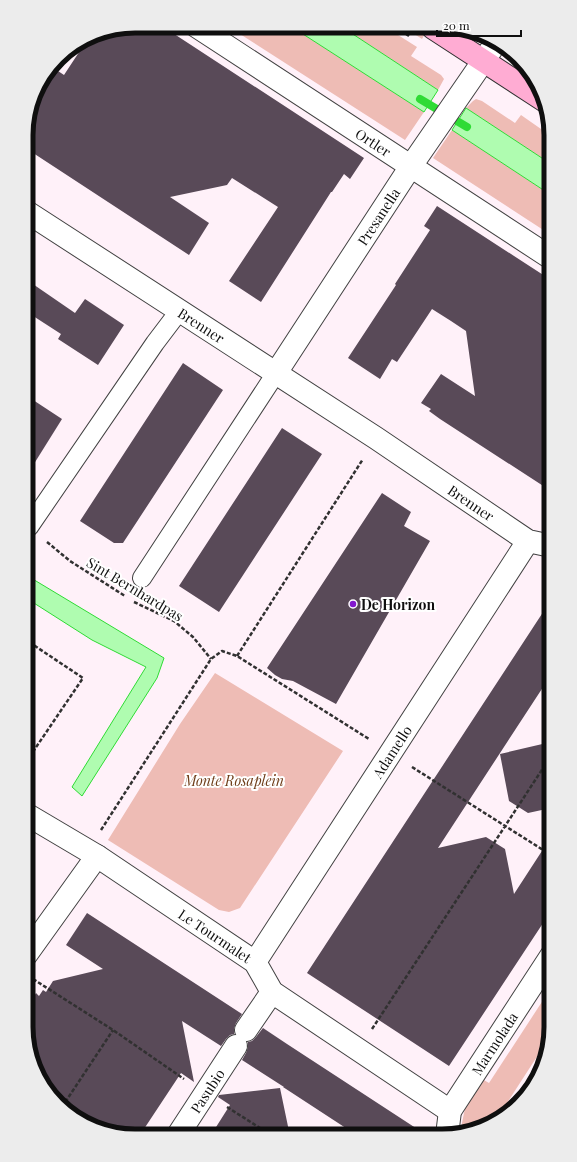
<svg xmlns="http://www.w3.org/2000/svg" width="577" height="1162" font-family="'Playfair Display',serif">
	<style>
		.green { fill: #eebcb5 }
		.water { fill: #affcb0; stroke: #2fdb35 }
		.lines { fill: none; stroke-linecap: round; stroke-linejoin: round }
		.stream { stroke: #2fdb35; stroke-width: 8 }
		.building { fill: #594a58 }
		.pedestrian-casing { stroke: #424242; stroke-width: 20 }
		.minor-casing { stroke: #424242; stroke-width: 24 }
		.secondary-casing { stroke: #313131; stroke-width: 24 }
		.path { stroke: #313131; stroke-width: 2.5; stroke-dasharray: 4 2; stroke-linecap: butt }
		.pedestrian { stroke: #fff; stroke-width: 18 }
		.minor { stroke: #fff; stroke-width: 22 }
		.secondary { stroke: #ffacd3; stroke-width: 22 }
		.poi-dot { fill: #8318ce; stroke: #fff; stroke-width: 1.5 }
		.labels { text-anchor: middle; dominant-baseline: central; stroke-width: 4; stroke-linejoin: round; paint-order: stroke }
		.street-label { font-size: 14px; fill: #0f0f0f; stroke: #fff }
		.poi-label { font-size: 14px; font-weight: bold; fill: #0f0f0f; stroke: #fff; text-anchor: start }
		.park-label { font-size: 14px; font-style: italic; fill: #6e3d18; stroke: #fff }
		.rim { fill: none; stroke: #0f0f0f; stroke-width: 5 }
	</style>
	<rect width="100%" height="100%" fill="#fff1f9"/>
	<path class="green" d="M229 27H292L424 112 405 140Z
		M342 27 387 28 417 47 411 56 441 75 444 79 438 90Z
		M405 28H419L426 32 422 39Z
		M476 99 482 101 515 123 521 115 551 136V164L466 108 473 101Z
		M452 130 551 195V235L433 158Z
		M215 673 343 751 240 908 229 912 219 910 108 840 180 724Z
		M551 988V1034L549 1038 500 1114 477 1130 460 1133 464 1113 467 1101 482 1079 489 1083Z"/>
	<path class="water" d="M292 27H342L438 90 424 112Z
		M466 108 551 164V195L452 130Z
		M26 575 164 658 157 678 82 796 72 787 146 667 92 640 26 598Z"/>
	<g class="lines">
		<path class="stream" d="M420 99 467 127"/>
	</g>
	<path class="building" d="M135 26H162L364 158 350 179 344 174 332 192H331L261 302 229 281 278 207 232 178 227 185 170 197 209 223 189 255 27 149V121L37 87 52 67 64 75 89 37 94 34Z
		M437 206 551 280V491L440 419 429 411 431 409 421 403 441 374 475 396 466 331 451 321 432 309 397 362 392 359 380 379 348 358 396 285 395 284 430 230 424 226Z
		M27 280 75 313 85 299 124 325 98 365 58 339 61 334 27 312Z
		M183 363 223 390 123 543H114L80 521Z
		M27 396 62 419 27 475Z
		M282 428 322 454 219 612 179 586Z
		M382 493 411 512 404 526 430 541 336 704 293 681 282 679 275 675 267 668Z
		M551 600V675L438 848 486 837 505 849 514 894 551 837V911L449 1066 307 973Z
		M551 742V808L528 813 509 801 500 754Z
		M87 913 242 1014 236 1023 234 1029V1034L230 1035 226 1039 221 1046 182 1021 194 1082 181 1073 140 1135H121L63 1109 32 1062 26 1027V1009L36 993 39 996 43 990 46 992 53 981 103 969 66 945Z
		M263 1028 287 1044 428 1136H358L283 1087H284L242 1060 246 1053 248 1047V1042L252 1041 256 1037Z
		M280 1088 290 1136 211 1135 230 1105 218 1097 219 1095Z"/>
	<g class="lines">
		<g class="pedestrian-casing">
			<path id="pedestrian" d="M29 527 155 343 180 310
				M142 578 276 373"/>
		</g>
		<g class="minor-casing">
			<g id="minor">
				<path id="s1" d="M196 26 551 258"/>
				<path id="s2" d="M27 212 376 438 528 541 551 546"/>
				<path id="s3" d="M276 373 411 166 495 44"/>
				<path id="s4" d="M26 814 97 856 255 962 272 992 450 1111"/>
				<path d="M26 955 97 856"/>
				<path id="s5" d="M255 962 528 541"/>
				<path d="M246 1030 272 992"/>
				<path id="s6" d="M178 1135 236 1046"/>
				<path id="s7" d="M447 1135 450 1111 551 956"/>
			</g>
		</g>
		<g class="secondary-casing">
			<path id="secondary" d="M433 28 545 101"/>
		</g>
		<path class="path" d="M396 28 409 36
			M47 542 70 561 125 596
			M134 602 174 621 193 637 211 659
			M237 656 363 459
			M26 762 83 678 26 640
			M412 767 551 855
			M101 830 211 659 222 651 237 656 369 739
			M33 979 113 1030 184 1079
			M372 1029 551 756
			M62 1107 113 1030
			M227 1107 271 1135"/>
		<use href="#pedestrian" class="pedestrian"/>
		<use href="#minor" class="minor"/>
		<use href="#secondary" class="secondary"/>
	</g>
	<circle class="poi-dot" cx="353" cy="604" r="4"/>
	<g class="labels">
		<g class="street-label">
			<text stroke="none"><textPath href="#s1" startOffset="212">Ortler</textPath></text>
			<text stroke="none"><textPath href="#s3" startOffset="187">Presanella</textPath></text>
			<text stroke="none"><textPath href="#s2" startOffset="208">Brenner</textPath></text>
			<text stroke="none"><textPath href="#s2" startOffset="531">Brenner</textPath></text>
			<text transform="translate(135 589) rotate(31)">Sint Bernhardpas</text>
			<text stroke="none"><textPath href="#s5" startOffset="251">Adamello</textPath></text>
			<text stroke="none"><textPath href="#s4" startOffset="225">Le Tourmalet</textPath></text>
			<text stroke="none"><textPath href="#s7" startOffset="105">Marmolada</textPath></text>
			<text stroke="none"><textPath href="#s6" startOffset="53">Pasubio</textPath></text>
		</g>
		<g class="poi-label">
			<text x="361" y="604">De Horizon</text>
		</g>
		<g class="park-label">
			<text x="234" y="780">Monte Rosaplein</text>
		</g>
	</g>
	<path d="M0 0H577V1162H0ZM135 33H442A102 102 0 0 1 544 135V1027A102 102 0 0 1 442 1129H135A102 102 0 0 1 33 1027V135A102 102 0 0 1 135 33Z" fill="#ececec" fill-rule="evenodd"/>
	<path class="rim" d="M135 33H442A102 102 0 0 1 544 135V1027A102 102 0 0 1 442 1129H135A102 102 0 0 1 33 1027V135A102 102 0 0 1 135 33Z"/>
	<path d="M437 30v6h84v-6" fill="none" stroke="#0f0f0f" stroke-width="2"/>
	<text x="443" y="30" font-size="12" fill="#0f0f0f" stroke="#ffffff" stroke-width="3" paint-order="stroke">20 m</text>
</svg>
